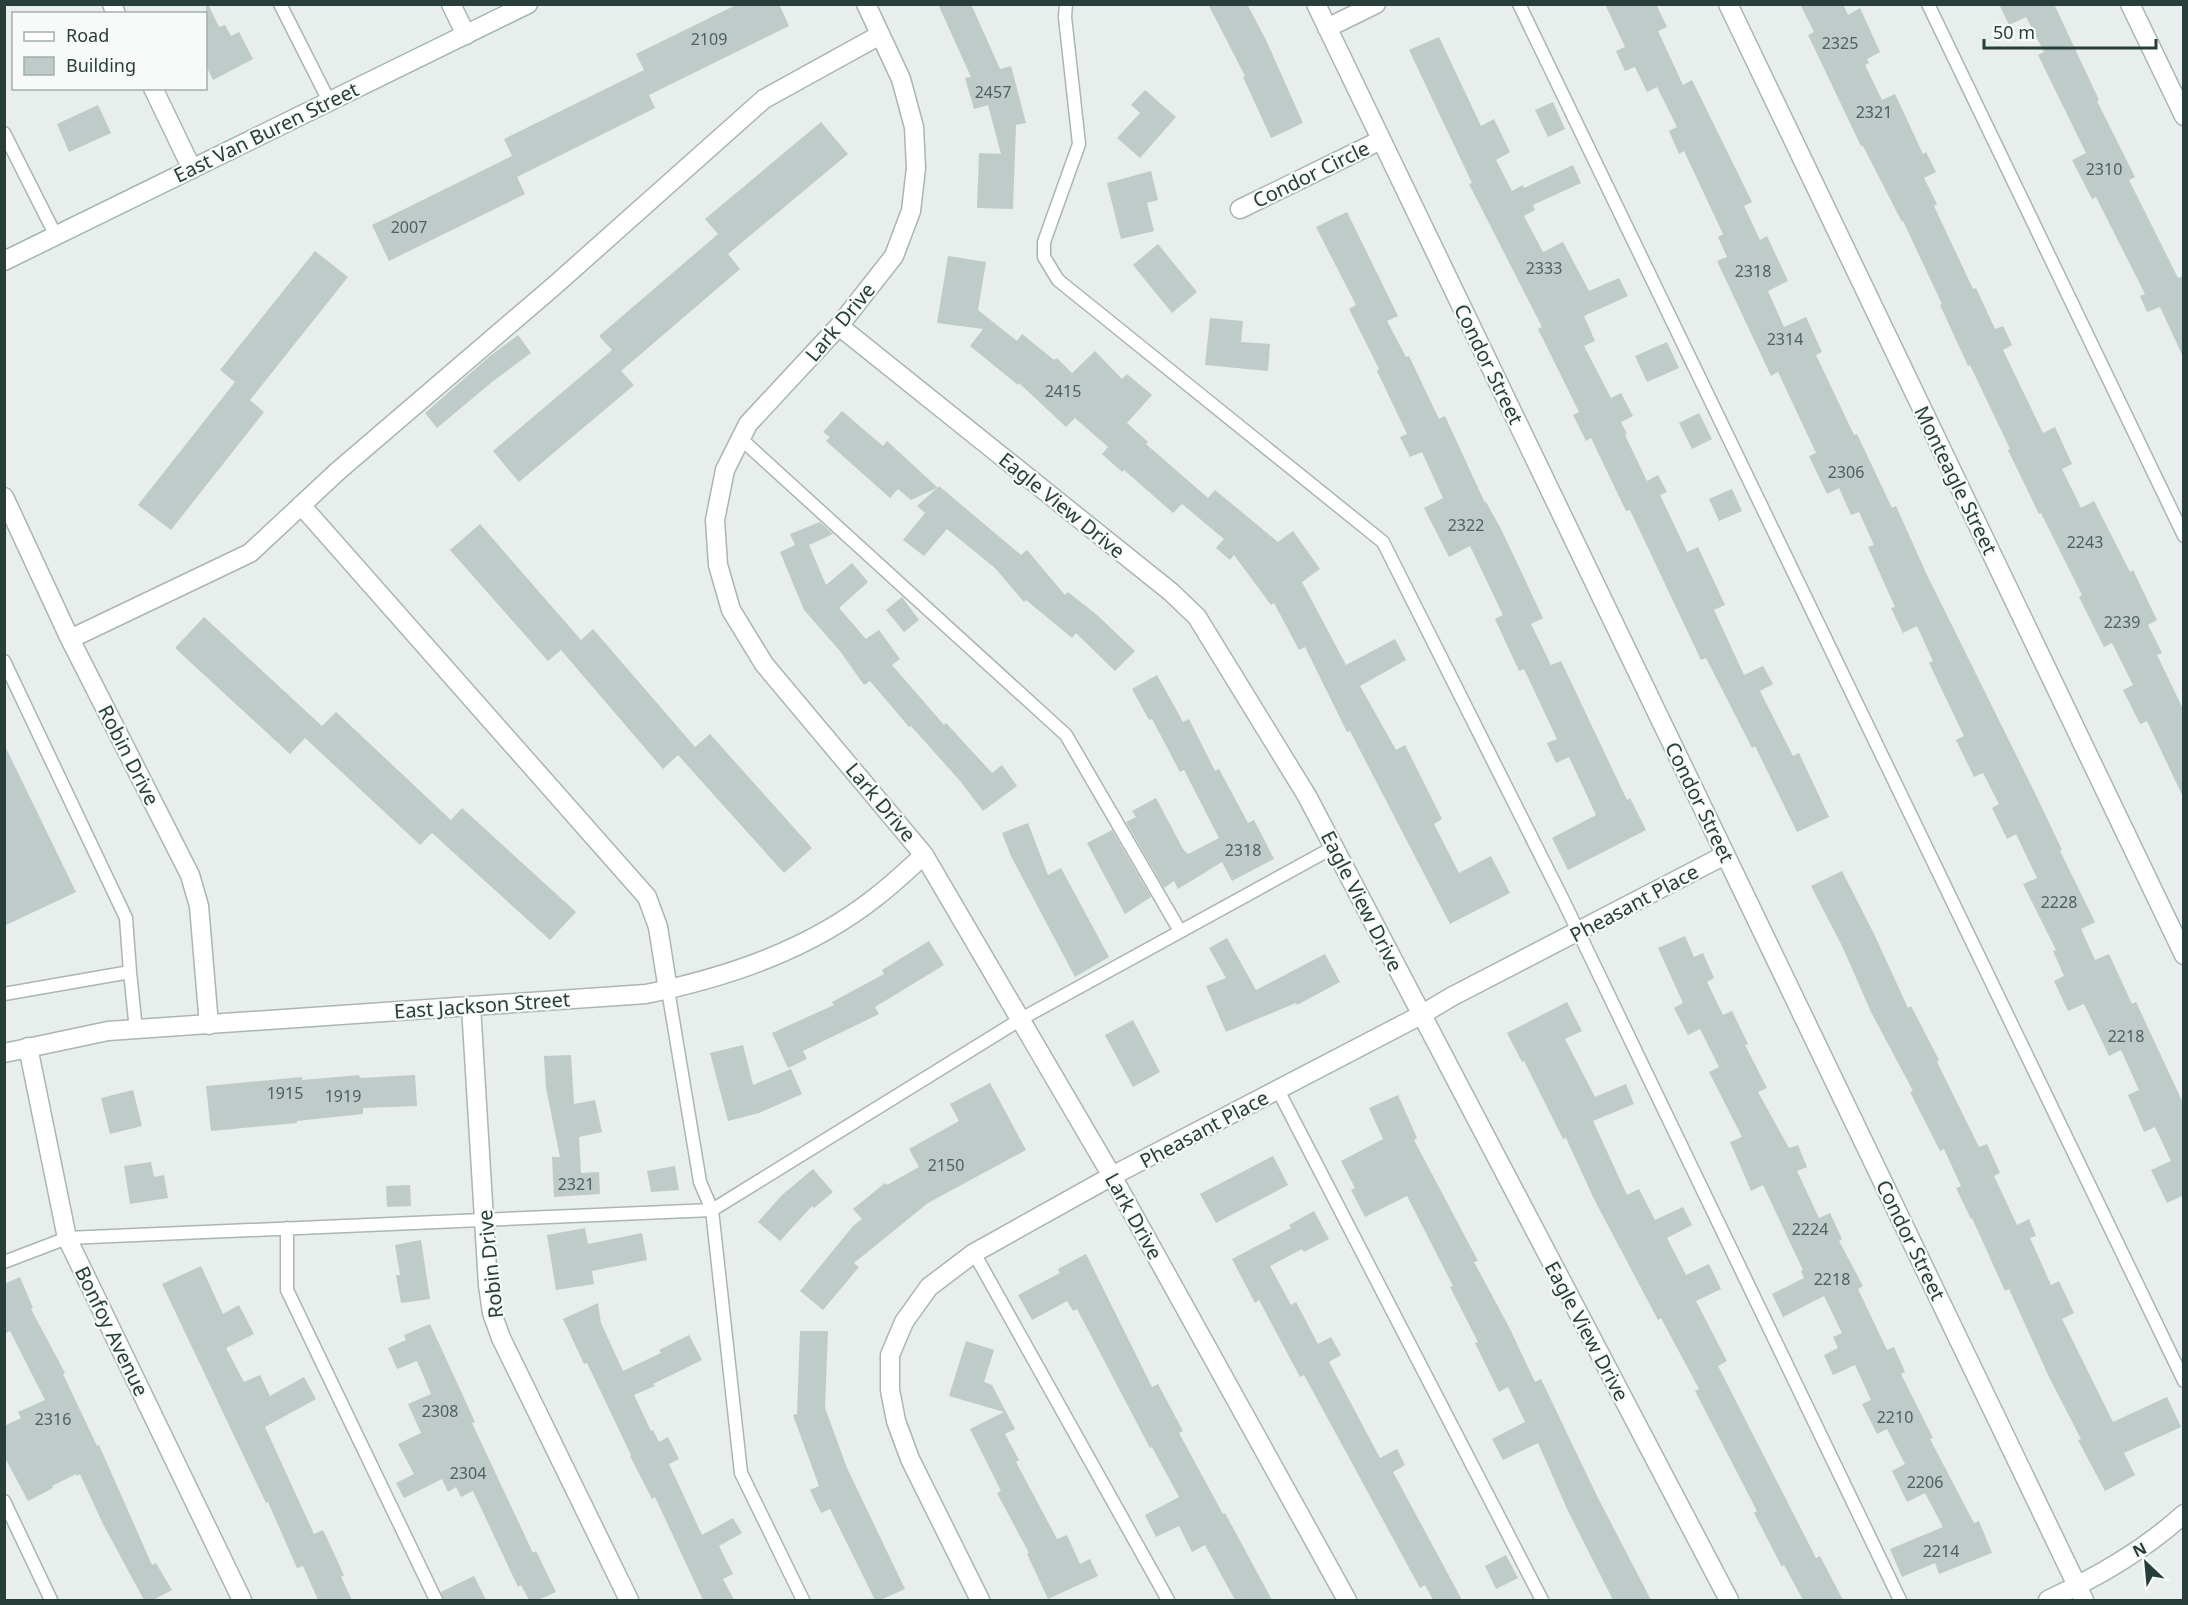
<svg xmlns="http://www.w3.org/2000/svg" width="2188" height="1605" font-family="'Noto Sans',sans-serif">
	<style>
		.building { fill: #bfcbc8 }
		.lines { fill: none; stroke-linecap: round; stroke-linejoin: round }
		.lane-casing { stroke: #aab6b2; stroke-width: 15 }
		.street-casing { stroke: #aab6b2; stroke-width: 21 }
		.secondary-casing { stroke: #a3b5b1; stroke-width: 21 }
		.lane { stroke: #fff; stroke-width: 12 }
		.street { stroke: #fff; stroke-width: 18 }
		.secondary { stroke: #fff; stroke-width: 18 }
		.labels { text-anchor: middle; dominant-baseline: central; stroke-width: 4.5; stroke-linejoin: round; paint-order: stroke }
		.number-label { font-size: 16px; fill: #4d615e }
		.street-label { font-size: 20px; fill: #273e3a; stroke: #f7faf9 }
	</style>
	<rect width="100%" height="100%" fill="#e7eeeb"/>
	<path class="building" d="M206 4H208L219 27 225 25 231 36 239 32 253 59 213 80 206 66Z
		M738 4H779L789 26 649 95 655 108 517 177 525 194 389 261 372 225 512 156 504 139 644 70 636 54Z
		M938 4H971L1000 69 1011 66 1026 123 1016 125 1013 209 977 208 979 153 1001 154 988 105 974 109 965 78 971 77Z
		M1208 4H1247L1266 40 1303 123 1271 138 1243 77 1245 76Z
		M1605 4H1656L1667 27 1658 31 1683 85 1692 80 1752 202 1744 206 1760 240 1767 236 1788 281 1768 291 1784 327 1806 317 1822 352 1816 355 1854 435 1857 434 1892 508 1896 506 1927 575 2033 789 2062 850 2060 851 2095 922 2081 929 2095 960 2109 954 2132 1004 2136 1002 2184 1105V1195L2167 1203 2151 1170 2171 1161 2155 1127 2144 1132 2128 1095 2139 1090 2121 1050 2109 1056 2084 1004 2068 1011 2054 981 2064 976 2053 951 2056 950 2023 884 2037 878 2016 834 2007 839 1992 808 1999 804 1983 773 1974 777 1956 740 1964 736 1929 663 1933 661 1917 626 1903 633 1891 608 1895 607 1868 547 1874 545 1859 512 1851 515 1839 488 1827 494 1809 456 1816 453 1778 372 1771 376 1717 261 1727 257 1718 237 1723 234 1684 151 1679 154 1669 131 1677 127 1657 87 1647 92 1635 67 1625 71 1616 51 1625 47Z
		M1800 4H1843L1848 15 1860 8 1880 52 1867 59 1869 63 1865 65 1882 100 1895 94 1923 154 1926 152 1936 172 1924 178 1937 204 1934 206 1973 289 1976 288 1995 329 2003 326 2012 345 2003 350 2043 433 2055 427 2072 464 2062 469 2081 508 2094 501 2130 572 2133 570 2157 620 2148 625 2162 653 2157 655 2184 711V799L2147 721 2140 724 2123 690 2133 685 2112 643 2104 647 2079 597 2082 595 2041 513 2039 514 2008 450 2010 449 1970 365 1968 366 1940 305 1942 304 1903 221 1902 222 1863 146H1861L1808 35 1814 32Z
		M1999 4H2054L2099 100 2097 101 2135 177 2129 180 2178 278 2184 276V359L2160 307 2147 312 2140 296 2145 294 2096 197 2092 199 2072 160 2086 153 2038 55 2044 52 2026 17 2009 25Z
		M1439 37 1481 126 1494 119 1510 152 1496 160 1512 191 1523 185 1524 188 1573 165 1581 183 1533 205 1535 210 1524 216 1543 252 1563 242 1589 291 1619 278 1628 296 1584 316 1595 341 1584 346 1611 398 1621 393 1633 416 1621 422 1627 434 1625 435 1647 481 1658 475 1667 492 1660 495 1687 552 1698 547 1725 605 1714 610 1744 675 1763 666 1773 684 1760 691 1793 756 1799 753 1829 817 1797 832 1755 746 1752 748 1706 658 1701 660 1630 510 1626 511 1591 438 1586 441 1573 415 1579 412 1538 329 1542 327 1469 184 1472 183 1409 50Z
		M1145 90 1176 117 1140 158 1117 138 1140 113 1131 105Z
		M1553 102 1565 129 1548 137 1535 110Z
		M98 105 111 133 69 152 57 124Z
		M821 122 848 154 728 254 740 269 621 371 634 385 519 482 493 451 612 350 599 336 718 234 705 219Z
		M1151 171 1158 200 1147 203 1154 231 1121 239 1107 183Z
		M1347 212 1398 316 1387 321 1406 357 1409 356 1439 419 1445 416 1485 503 1486 502 1501 529 1543 618 1531 624 1551 665 1561 661 1627 800 1630 798 1646 830 1568 870 1552 838 1596 815 1569 757 1556 763 1547 743 1557 739 1524 669 1519 671 1495 619 1503 615 1470 546 1449 557 1424 508 1443 498 1422 452 1410 457 1400 437 1407 434 1377 371 1379 369 1349 309 1356 305 1316 227Z
		M1158 244 1197 292 1172 313 1133 265Z
		M315 251 348 277 250 400 264 412 171 530 138 505 235 382 220 370Z
		M948 256 986 262 978 310 1017 341 1022 334 1054 360 1057 358 1072 373 1095 351 1122 379 1127 374 1152 395 1127 423 1148 442 1146 444 1208 498 1215 490 1278 542 1293 531 1320 569 1302 582 1346 665 1395 639 1406 660 1360 686 1396 750 1405 745 1442 819 1434 824 1459 873 1491 856 1510 893 1450 924 1350 731 1347 732 1305 647 1299 650 1274 603 1271 605 1234 555 1230 560 1216 548 1224 539 1182 504 1173 513 1124 470 1122 472 1102 454 1108 447 1075 418 1066 427 1019 383 1018 385 970 346 983 329 937 323Z
		M1210 318 1243 321 1241 342 1270 344 1268 371 1205 365Z
		M518 335 531 353 492 382 437 428 425 413 490 356Z
		M1667 342 1679 368 1647 382 1635 356Z
		M842 411 883 446 887 441 938 488 939 486 1021 555 1027 550 1065 595 1068 592 1097 615 1135 651 1115 671 1076 633 1072 638 1026 600 1024 602 995 568 947 529 924 556 903 540 925 513 917 506 937 488 911 500 898 489 890 498 826 441 830 437 823 432Z
		M1699 413 1712 439 1692 449 1679 423Z
		M1732 489 1742 511 1719 521 1709 499Z
		M820 522 833 534 809 545 826 585 852 563 868 582 839 608 866 639 879 630 900 659 892 665 944 725 946 723 992 773 1002 765 1017 786 983 811 961 782 911 726 909 727 870 681 864 685 840 651 804 610 780 552 795 545 790 534Z
		M480 524 581 640 593 629 695 747 710 734 812 848 784 873 678 755 663 769 561 650 548 661 450 550Z
		M902 597 919 620 904 632 886 610Z
		M204 617 322 726 336 712 451 820 462 808 576 912 550 940 432 833 420 845 305 738 290 754 175 648Z
		M1157 675 1183 722 1189 719 1215 771 1219 769 1248 823 1254 820 1274 859 1232 881 1222 862 1178 889 1174 881 1164 888 1126 822 1136 817 1132 811 1156 798 1183 849 1188 854 1219 838 1184 770 1180 772 1152 719 1149 720 1132 689Z
		M4 744 76 892 4 926Z
		M1028 823 1048 875 1061 868 1109 957 1075 977 1011 856 1002 833Z
		M1112 830 1151 897 1125 914 1087 843Z
		M1842 871 1874 934 1908 1008 1911 1006 1939 1060 1937 1062 1979 1147 1987 1144 2000 1173 1994 1176 2017 1225 2029 1219 2036 1236 2030 1238 2051 1285 2059 1281 2074 1313 2062 1319 2113 1422 2167 1397 2181 1427 2124 1453 2135 1475 2105 1491 2078 1440 2081 1439 2049 1377 2009 1289 2005 1291 1972 1218 1971 1219 1956 1188 1961 1186 1944 1149 1940 1151 1910 1092 1913 1091 1871 1012 1843 948 1811 886Z
		M1685 936 1694 957 1703 953 1714 978 1707 982 1723 1015 1732 1011 1748 1044 1745 1045 1767 1088 1758 1092 1789 1148 1798 1145 1807 1167 1797 1171 1819 1218 1830 1213 1842 1239 1839 1241 1863 1286 1858 1289 1887 1350 1894 1347 1905 1372 1901 1374 1933 1438 1930 1439 1974 1523 1979 1521 1992 1553 1939 1574 1935 1563 1902 1577 1890 1549 1943 1527 1925 1493 1907 1502 1892 1471 1905 1464 1887 1429 1877 1434 1862 1404 1871 1400 1855 1365 1833 1375 1824 1355 1838 1348 1833 1337 1842 1333 1824 1296 1783 1317 1772 1294 1804 1278 1801 1271 1803 1270 1763 1185 1751 1191 1730 1142 1742 1137 1709 1072 1719 1067 1700 1029 1688 1035 1674 1008 1683 1003 1658 948Z
		M1227 938 1256 990 1325 954 1340 982 1297 1005 1296 1003 1226 1032 1206 986 1226 978 1209 948Z
		M929 941 944 965 875 1007 879 1014 803 1051 807 1059 788 1068 772 1033 834 1005 832 1002 884 974 882 970Z
		M1567 1002 1582 1031 1565 1039 1595 1097 1626 1084 1634 1104 1593 1121 1627 1195 1639 1189 1655 1220 1683 1207 1692 1225 1667 1238 1686 1275 1709 1264 1721 1289 1696 1301 1727 1361 1718 1366 1816 1558 1820 1556 1843 1600H1803L1784 1565 1782 1567 1754 1513 1757 1511 1695 1391 1699 1389 1661 1318 1658 1320 1594 1199 1566 1138 1563 1139 1524 1061 1522 1062 1507 1033Z
		M1133 1020 1160 1072 1133 1087 1105 1035Z
		M743 1045 753 1085 791 1069 802 1094 759 1113 728 1121 710 1053Z
		M571 1055 574 1104 595 1100 602 1132 579 1137 581 1173 599 1172 600 1194 554 1197 552 1157H560L546 1088 544 1056Z
		M359 1075 360 1078 415 1075 417 1106 363 1108V1114L297 1121V1123L211 1131 206 1086 302 1077V1080Z
		M990 1083 1026 1150 928 1203 854 1263 859 1267 823 1310 800 1291 853 1226 862 1219 853 1209 885 1183 887 1185 919 1167 909 1149 959 1121 950 1104Z
		M133 1090 142 1126 110 1134 101 1098Z
		M1398 1095 1417 1138 1414 1140 1478 1261 1474 1262 1509 1327 1535 1382 1541 1379 1597 1496 1651 1600H1613L1568 1511 1538 1443 1503 1460 1492 1439 1525 1422 1508 1387 1499 1392 1475 1343 1478 1342 1450 1287 1453 1286 1407 1196 1365 1217 1351 1190 1355 1188 1341 1161 1383 1139 1369 1108Z
		M1273 1156 1288 1185 1216 1223 1200 1194Z
		M151 1162 154 1177 164 1175 168 1198 130 1204 124 1166Z
		M675 1166 679 1190 651 1192 647 1171Z
		M813 1169 833 1192 814 1208 812 1206 780 1241 758 1222 782 1195Z
		M410 1185 411 1206 387 1207 386 1186Z
		M1314 1211 1329 1239 1304 1252 1302 1249 1270 1266 1291 1305 1296 1302 1318 1344 1331 1337 1341 1355 1329 1362 1380 1458 1397 1449 1405 1465 1393 1472 1462 1600H1433L1425 1585 1420 1588 1304 1375 1300 1377 1259 1300 1255 1303 1232 1259 1291 1228 1289 1225Z
		M585 1228 588 1244 642 1233 647 1260 592 1271 594 1284 556 1290 547 1235Z
		M421 1240 430 1299 401 1303 396 1275H400L395 1245Z
		M1086 1254 1152 1387 1158 1384 1183 1431 1179 1433 1223 1514 1225 1513 1272 1600H1235L1205 1545 1192 1552 1179 1526 1156 1537 1145 1515 1179 1497 1152 1447 1150 1448 1077 1309 1073 1311 1067 1301 1032 1320 1018 1295 1060 1273 1058 1269Z
		M201 1266 223 1314 239 1305 254 1334 226 1348 244 1382 260 1375 270 1396 304 1377 316 1399 265 1427 314 1534 323 1530 344 1575 341 1577 352 1600H318L303 1566 297 1568 268 1502 266 1503 162 1284Z
		M20 1277 33 1308 31 1309 65 1373 63 1374 97 1446 99 1445 152 1565 156 1563 172 1590 153 1600H144L103 1524 80 1474 77 1476 76 1474 52 1486 53 1488 28 1501 4 1456V1426L21 1418 18 1412 45 1400 10 1331 4 1334V1284Z
		M598 1303 601 1323 623 1371 661 1353 659 1350 689 1335 702 1360 653 1384 655 1386 634 1395 651 1431 653 1430 659 1442 668 1437 679 1459 669 1464 702 1535 733 1518 742 1533 719 1546 733 1574 723 1579 734 1600H703L655 1497 652 1499 630 1456 631 1455 587 1363 584 1364 563 1319Z
		M430 1324 475 1422 472 1423 533 1553 536 1551 556 1592 538 1600H529L521 1585 518 1587 473 1491 461 1497 456 1487 448 1492 442 1479 404 1498 396 1483 414 1474 398 1444 421 1433 408 1404 431 1394 417 1361 397 1369 388 1348 406 1340 404 1335Z
		M800 1331H828L825 1408 847 1468 905 1589 880 1600H875L830 1509 821 1513 810 1490 819 1486 793 1415 797 1414Z
		M966 1341 994 1350 984 1382 992 1385 1015 1429 1005 1434 1019 1460 1016 1462 1057 1539 1067 1535 1080 1564 1090 1559 1098 1576 1048 1599 1027 1554 1029 1553 997 1493 1001 1491 970 1429 1004 1412 949 1396Z
		M1506 1555 1518 1578 1496 1589 1485 1566Z
		M474 1576 486 1600H444L441 1592Z"/>
	<g class="lines">
		<g class="lane-casing">
			<path id="lane" d="M280 4 329 101
				M1066 4 1065 17 1079 144 1044 242V257L1058 280 1383 542 1563 900 1900 1600
				M1519 4 2184 1381
				M1928 4 2184 536
				M4 133 56 236
				M740 438 1066 735 1180 931
				M4 661 126 918 130 972 4 994
				M130 972 136 1030
				M668 990 700 1182 712 1210 741 1473 803 1600
				M1278 1090 1542 1600
				M287 1228V1290L436 1600
				M974 1253 1168 1600
				M4 1262 67 1238 712 1210 1021 1019 1334 847
				M4 1501 51 1600"/>
		</g>
		<g class="street-casing">
			<path id="street" d="M112 4 116 14
				M451 4 466 35
				M866 4 901 79 914 127 916 168 911 211 894 256 839 326 748 424 725 470 715 520 718 565 731 610 764 664 924 855 1112 1176 1347 1600
				M1316 4 2084 1600
				M1728 4 2184 955
				M2130 4 2184 116
				M1327 28 1376 4
				M153 88 192 169
				M1240 209 1381 140
				M839 326 1171 592 1197 617 1307 796 1729 1600
				M4 497 70 639 190 875 199 906 209 1025
				M301 505 647 897 658 927 668 990
				M70 639 250 553 338 471 554 286 764 99 880 35
				M471 1006 488 1285 492 1313 501 1338 629 1600
				M28 1047 67 1238 242 1600
				M4 1053 108 1031 646 994C728 977 809 950 876 897 893 884 909 869 924 855
				M980 1600 910 1459 896 1421 890 1390V1355L904 1322 929 1287 974 1253 1112 1176 1421 1015 1451 997 1725 855
				M2048 1600C2097 1577 2143 1551 2184 1514"/>
		</g>
		<g class="secondary-casing">
			<path id="secondary" d="M4 261 528 4"/>
		</g>
		<use href="#lane" class="lane"/>
		<use href="#street" class="street"/>
		<use href="#secondary" class="secondary"/>
	</g>
	<g class="labels">
		<g class="number-label">
			<text x="709" y="39">2109</text>
			<text x="1840" y="43">2325</text>
			<text x="993" y="92">2457</text>
			<text x="1874" y="112">2321</text>
			<text x="2104" y="169">2310</text>
			<text x="409" y="227">2007</text>
			<text x="1544" y="268">2333</text>
			<text x="1753" y="271">2318</text>
			<text x="1785" y="339">2314</text>
			<text x="1063" y="391">2415</text>
			<text x="1846" y="472">2306</text>
			<text x="1466" y="525">2322</text>
			<text x="2085" y="542">2243</text>
			<text x="2122" y="622">2239</text>
			<text x="1243" y="850">2318</text>
			<text x="2059" y="902">2228</text>
			<text x="2126" y="1036">2218</text>
			<text x="285" y="1093">1915</text>
			<text x="343" y="1096">1919</text>
			<text x="946" y="1165">2150</text>
			<text x="576" y="1184">2321</text>
			<text x="1810" y="1229">2224</text>
			<text x="1832" y="1279">2218</text>
			<text x="440" y="1411">2308</text>
			<text x="1895" y="1417">2210</text>
			<text x="53" y="1419">2316</text>
			<text x="468" y="1473">2304</text>
			<text x="1925" y="1482">2206</text>
			<text x="1941" y="1551">2214</text>
		</g>
		<g class="street-label">
			<text transform="translate(266 132) rotate(-26)">East Van Buren Street</text>
			<text transform="translate(1311 174) rotate(-26)">Condor Circle</text>
			<text transform="translate(840 322) rotate(-50)">Lark Drive</text>
			<text transform="translate(1489 364) rotate(64)">Condor Street</text>
			<text transform="translate(1956 480) rotate(64)">Monteagle Street</text>
			<text transform="translate(1062 505) rotate(39)">Eagle View Drive</text>
			<text transform="translate(129 755) rotate(63)">Robin Drive</text>
			<text transform="translate(881 802) rotate(50)">Lark Drive</text>
			<text transform="translate(1700 802) rotate(64)">Condor Street</text>
			<text transform="translate(1362 901) rotate(63)">Eagle View Drive</text>
			<text transform="translate(1634 903) rotate(-28)">Pheasant Place</text>
			<text transform="translate(482 1005) rotate(-4)">East Jackson Street</text>
			<text transform="translate(1204 1129) rotate(-28)">Pheasant Place</text>
			<text transform="translate(1134 1216) rotate(61)">Lark Drive</text>
			<text transform="translate(1911 1240) rotate(64)">Condor Street</text>
			<text transform="translate(490 1264) rotate(-96)">Robin Drive</text>
			<text transform="translate(112 1331) rotate(64)">Bonfoy Avenue</text>
			<text transform="translate(1587 1331) rotate(62)">Eagle View Drive</text>
		</g>
	</g>
	<rect width="2188" height="1605" fill="none" stroke="#273e3a" stroke-width="12"/>
	<rect x="12" y="12" width="195" height="78" fill="#f7faf9" stroke="#a4afad" stroke-width="1.5"/>
	<rect x="24" y="32" width="30" height="9" fill="#ffffff" stroke="#a4afad" stroke-width="1.5"/>
	<text x="66" y="42" font-size="18" fill="#273e3a">Road</text>
	<rect x="24" y="57" width="30" height="18" fill="#bfcbc8" stroke="#a4afad" stroke-width="1.5"/>
	<text x="66" y="72" font-size="18" fill="#273e3a">Building</text>
	<g transform="translate(2146 1563) rotate(334)" stroke="#f7faf9" stroke-width="4.5" paint-order="stroke">
	<path d="M0-4.5L10 22L0 15L-10 22Z" fill="#273e3a"/>
	<text y="-9" font-size="16" font-weight="bold" text-anchor="middle" fill="#273e3a">N</text>
	</g>
	<path d="M1984 39v9h172v-9" fill="none" stroke="#273e3a" stroke-width="3"/>
	<text x="1993" y="39" font-size="18" fill="#273e3a" stroke="#f7faf9" stroke-width="4.5" paint-order="stroke">50 m</text>
</svg>
